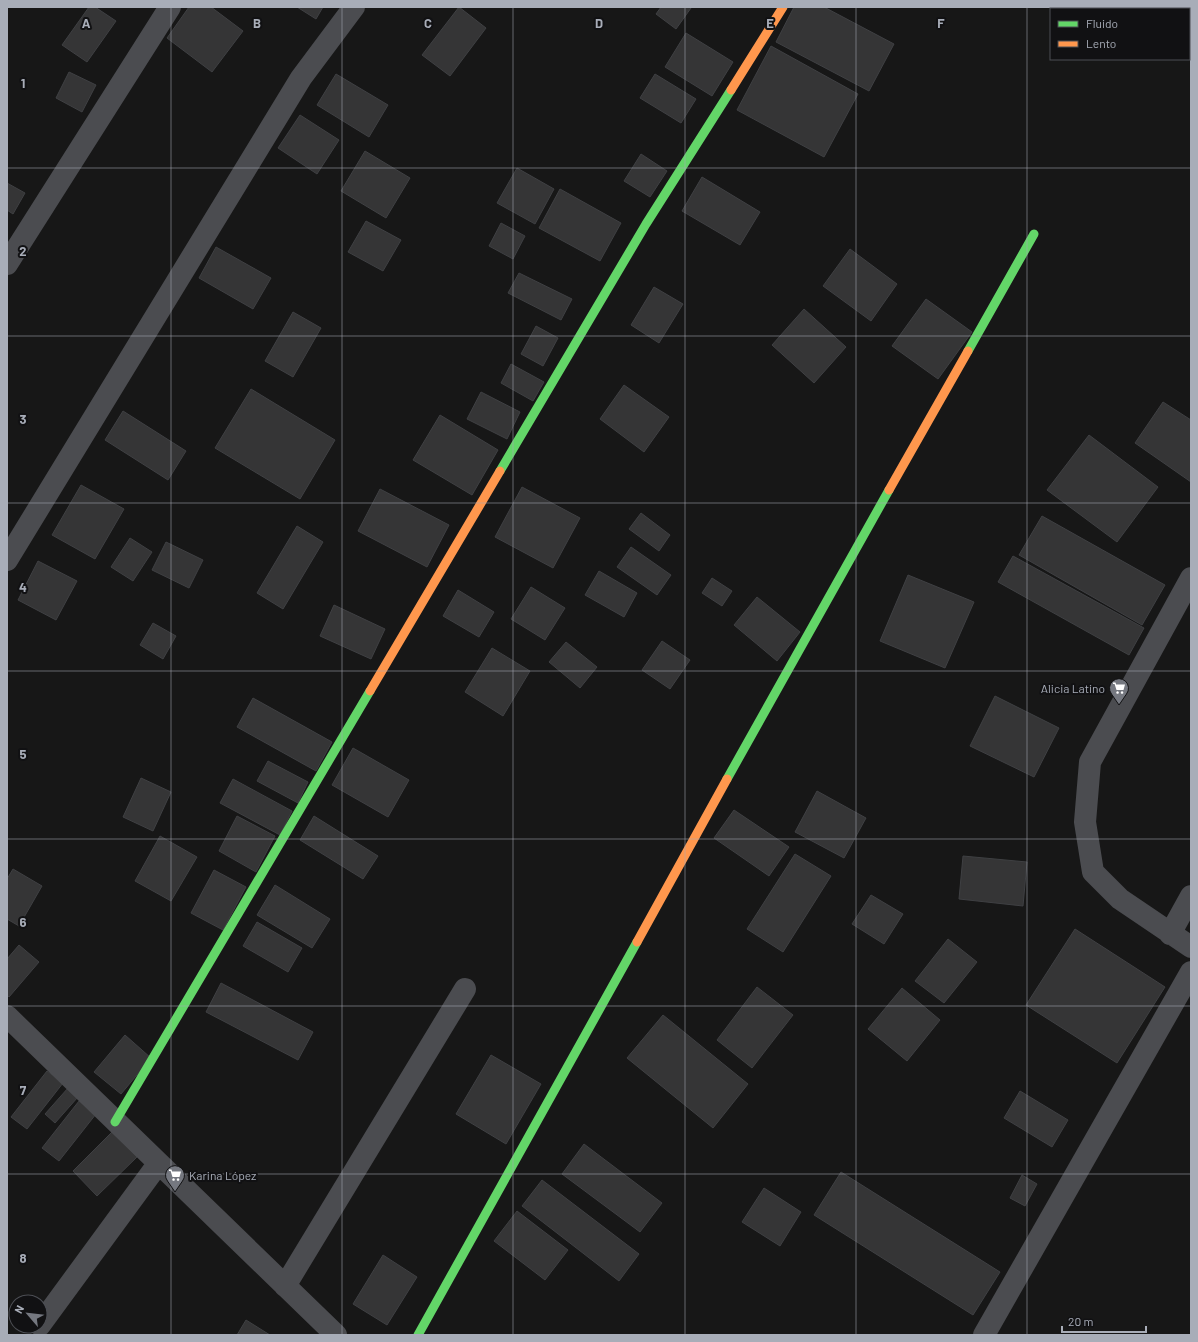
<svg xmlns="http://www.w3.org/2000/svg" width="1198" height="1342" font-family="Barlow,sans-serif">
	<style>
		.building { fill: #353536; stroke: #3f4043 }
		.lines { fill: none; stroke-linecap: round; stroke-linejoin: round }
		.street { stroke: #4b4c50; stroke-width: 22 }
		.fast { stroke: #63d668; stroke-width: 9 }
		.slow { stroke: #ff974d; stroke-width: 9 }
		.grid { fill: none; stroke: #a8adb8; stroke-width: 1; stroke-opacity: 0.55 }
		.labels { text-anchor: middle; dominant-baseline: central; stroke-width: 4; stroke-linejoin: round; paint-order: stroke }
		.poi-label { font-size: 12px; fill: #a8adb8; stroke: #111113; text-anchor: end }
		.grid-label { font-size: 13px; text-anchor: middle; font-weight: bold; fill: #a8adb8; stroke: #111113; stroke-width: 4; stroke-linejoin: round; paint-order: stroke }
	</style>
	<rect width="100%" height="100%" fill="#171717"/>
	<path class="building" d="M89 7H95L116 21 87 62 62 45Z
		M189 7H211L243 31 212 72 167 38Z
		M297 7H323L316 19Z
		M459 7 486 28 450 76 422 55Z
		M661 7H689L691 8 676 29 656 14Z
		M794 7H824L894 44 869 91 776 42Z
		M686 33 733 62 712 96 665 67Z
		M771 46 858 94 824 157 737 110Z
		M69 72 96 85 82 112 56 98Z
		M336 74 388 105 369 137 317 105Z
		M655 74 696 99 681 123 640 98Z
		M300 115 339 140 317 174 278 148Z
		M365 151 410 178 386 218 341 191Z
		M641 154 667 171 650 197 624 181Z
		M517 168 554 189 535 224 497 203Z
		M702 177 760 212 740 245 682 211Z
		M7 183 25 193 13 214 7 210Z
		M560 189 621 223 600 261 539 228Z
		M366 221 401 240 383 271 348 252Z
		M501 223 525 236 513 259 489 246Z
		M216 247 271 278 253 309 199 278Z
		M850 249 897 284 871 321 823 286Z
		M519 273 572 299 561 320 508 293Z
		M654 287 683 304 659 343 631 325Z
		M926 299 972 332 938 379 892 346Z
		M804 309 846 347 814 383 772 345Z
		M293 312 321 328 293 377 265 361Z
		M536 326 558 338 543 366 521 354Z
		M511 364 544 382 533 401 501 383Z
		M624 385 669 417 644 452 600 419Z
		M251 389 335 440 300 499 215 448Z
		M481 392 520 412 507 439 467 419Z
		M1163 402 1191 420V482L1135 443Z
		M123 411 186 451 168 480 105 440Z
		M440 415 498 450 472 495 413 460Z
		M1089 435 1158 487 1117 542 1047 490Z
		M81 485 124 509 95 559 52 535Z
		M522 487 580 518 553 568 495 537Z
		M380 489 449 525 427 567 358 531Z
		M641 513 670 535 659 551 629 529Z
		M1042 516 1165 585 1142 625 1019 555Z
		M297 526 323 542 283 609 257 593Z
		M130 538 152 552 133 581 111 567Z
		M166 542 203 560 189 588 152 570Z
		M631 547 671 575 657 595 617 567Z
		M1013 556 1144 628 1129 655 998 582Z
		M38 561 77 581 56 620 18 600Z
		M599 571 637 593 624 617 585 595Z
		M908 575 974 602 945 668 880 641Z
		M712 578 732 591 722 606 702 593Z
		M531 587 565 608 545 640 511 619Z
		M458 590 494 612 479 637 443 616Z
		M757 597 800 632 777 661 734 625Z
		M334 605 385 629 371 659 320 636Z
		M153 623 176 636 163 659 140 645Z
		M662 641 690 660 670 689 642 670Z
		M566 642 597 667 580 688 549 662Z
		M492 648 530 671 503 716 465 692Z
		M995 696 1059 728 1034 777 970 746Z
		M253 698 332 742 316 771 237 727Z
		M353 748 409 780 388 817 332 785Z
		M268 761 308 782 298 803 257 781Z
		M141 778 171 792 153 831 123 817Z
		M233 779 292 811 280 835 220 803Z
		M817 791 866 818 844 858 795 832Z
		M734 810 789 847 769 876 714 838Z
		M237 816 275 836 256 872 219 851Z
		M314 816 378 856 363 879 300 840Z
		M160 836 197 857 171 901 135 881Z
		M795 854 831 876 783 952 747 929Z
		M963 856 1027 862 1023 906 959 899Z
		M13 869 42 886 19 926 7 919V879Z
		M214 870 246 887 223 930 191 913Z
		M275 885 330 919 312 948 257 915Z
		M871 895 903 914 884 944 852 924Z
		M257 922 302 948 288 972 243 946Z
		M1075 929 1165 987 1117 1063 1026 1005Z
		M948 939 977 962 944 1003 915 981Z
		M19 945 39 962 9 997 7 995V959Z
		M221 983 313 1032 298 1060 206 1012Z
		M757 987 793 1015 752 1068 717 1040Z
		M902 988 940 1020 907 1061 868 1029Z
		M663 1015 748 1084 713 1128 627 1058Z
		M125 1035 151 1058 121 1094 94 1072Z
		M491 1055 541 1084 506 1144 456 1114Z
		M47 1071 63 1083 27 1129 11 1117Z
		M68 1088 78 1097 55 1123 45 1114Z
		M1020 1091 1068 1120 1052 1147 1004 1118Z
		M79 1101 96 1114 59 1161 42 1148Z
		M112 1132 137 1157 97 1196 73 1171Z
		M584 1144 662 1203 640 1232 562 1174Z
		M841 1172 1000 1272 973 1315 814 1215Z
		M1022 1175 1037 1184 1025 1206 1010 1198Z
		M542 1180 639 1254 619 1281 522 1206Z
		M764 1188 801 1212 780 1246 742 1222Z
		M517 1211 568 1250 545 1280 494 1241Z
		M383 1255 417 1277 387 1325 353 1304Z
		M246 1320 270 1335H237Z"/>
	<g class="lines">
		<path class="street" d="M7 264 170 7
			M7 560 301 78 354 7
			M1191 578 1090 762 1085 822 1093 872 1120 899 1191 947
			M1170 934 1191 896
			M7 1016 336 1335
			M285 1286 465 989
			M40 1325 158 1164
			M984 1335 1191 972"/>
		<path class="fast" d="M968 351 1034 234
			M500 471 646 224 731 90
			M727 779 889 490
			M115 1122 370 691
			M418 1335 637 942"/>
		<path class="slow" d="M731 90 783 7
			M889 490 968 351
			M370 691 500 471
			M637 942 727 779"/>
	</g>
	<path class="grid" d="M171 7V1335M342 7V1335M513 7V1335M685 7V1335M856 7V1335M1027 7V1335M7 168H1191M7 336H1191M7 503H1191M7 671H1191M7 839H1191M7 1006H1191M7 1174H1191"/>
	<defs>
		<g id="supermarket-pin" transform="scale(1)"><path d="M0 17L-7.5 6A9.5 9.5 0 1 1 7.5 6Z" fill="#757880" stroke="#111113"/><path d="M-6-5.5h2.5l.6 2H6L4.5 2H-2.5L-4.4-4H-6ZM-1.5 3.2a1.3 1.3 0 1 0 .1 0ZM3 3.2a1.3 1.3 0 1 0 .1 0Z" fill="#fff"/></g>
	</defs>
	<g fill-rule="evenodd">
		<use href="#supermarket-pin" x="1119" y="688"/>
		<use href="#supermarket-pin" x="175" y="1175"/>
	</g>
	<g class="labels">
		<g class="poi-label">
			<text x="1105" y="688">Alicia Latino</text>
			<text x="189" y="1175" text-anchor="start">Karina López</text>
		</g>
	</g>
	<g class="grid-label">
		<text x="86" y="28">A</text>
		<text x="257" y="28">B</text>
		<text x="428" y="28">C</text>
		<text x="599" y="28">D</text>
		<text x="770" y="28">E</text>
		<text x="941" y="28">F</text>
		<text x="23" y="88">1</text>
		<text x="23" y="256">2</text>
		<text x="23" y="424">3</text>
		<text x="23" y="592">4</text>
		<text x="23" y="759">5</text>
		<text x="23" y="927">6</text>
		<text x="23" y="1095">7</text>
		<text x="23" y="1263">8</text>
	</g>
	<rect width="1198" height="1342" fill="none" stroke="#a8adb8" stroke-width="16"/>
	<rect x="1050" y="8" width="140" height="52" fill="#111113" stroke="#4d4f55"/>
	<rect x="1058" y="21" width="20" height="6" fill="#63d668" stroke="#4d4f55"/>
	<text x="1086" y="28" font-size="12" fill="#a8adb8">Fluido</text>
	<rect x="1058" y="41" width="20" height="6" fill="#ff974d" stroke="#4d4f55"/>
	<text x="1086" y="48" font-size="12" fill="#a8adb8">Lento</text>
	<g transform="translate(28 1314) rotate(298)"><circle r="19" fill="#111113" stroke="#4d4f55"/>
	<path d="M0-3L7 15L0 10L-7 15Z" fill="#757880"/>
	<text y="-6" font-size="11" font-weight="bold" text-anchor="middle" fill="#a8adb8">N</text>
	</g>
	<path d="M1062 1326v6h84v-6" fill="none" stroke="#a8adb8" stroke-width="2"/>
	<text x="1068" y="1326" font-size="12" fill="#a8adb8" stroke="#111113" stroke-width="3" paint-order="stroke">20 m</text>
</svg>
